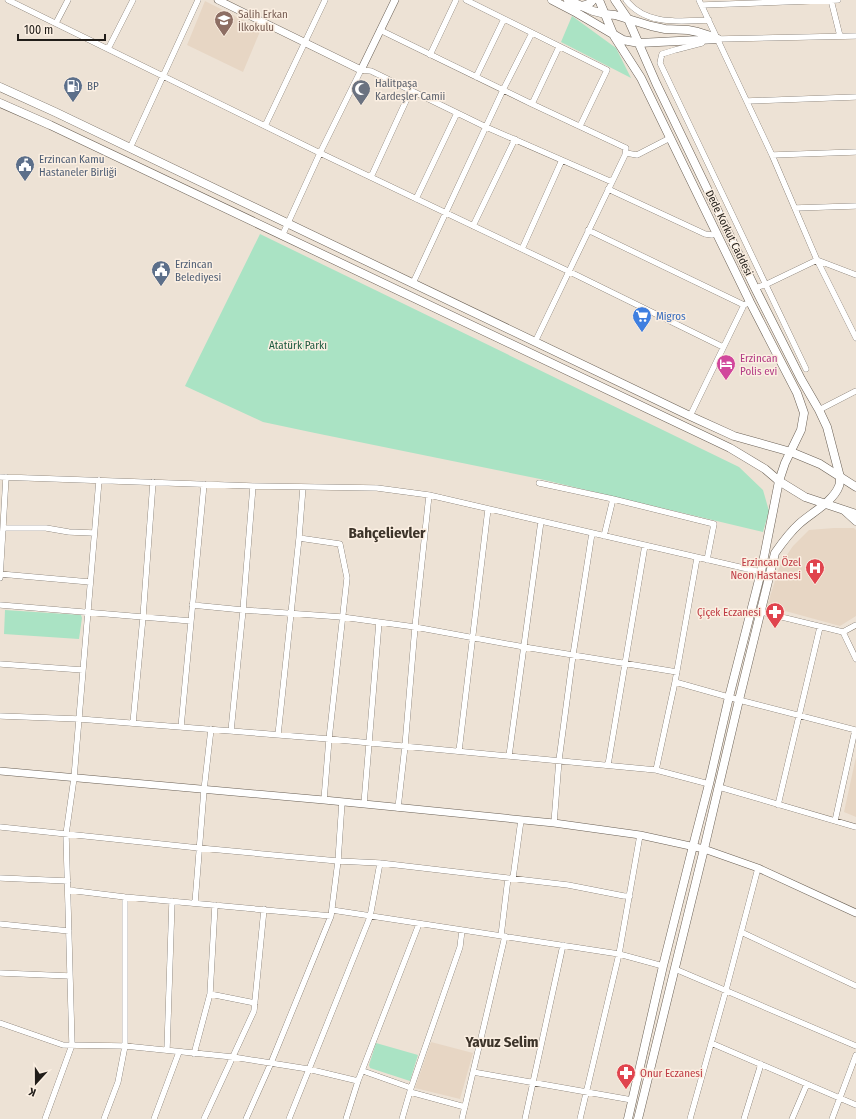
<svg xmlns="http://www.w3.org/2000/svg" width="856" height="1119" font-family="'Fira Sans Condensed',sans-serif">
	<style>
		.built { fill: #e7d6c4 }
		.green { fill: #aae3c4 }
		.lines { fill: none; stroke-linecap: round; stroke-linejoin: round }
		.minor-casing { stroke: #695f54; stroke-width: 6 }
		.tertiary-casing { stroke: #695f54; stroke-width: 8 }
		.secondary-casing { stroke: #695f54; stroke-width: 9 }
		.primary-casing { stroke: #695f54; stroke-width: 9 }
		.minor { stroke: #fff; stroke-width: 5.5 }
		.tertiary { stroke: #fff; stroke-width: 7 }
		.secondary { stroke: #fff; stroke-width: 8 }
		.primary { stroke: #fff; stroke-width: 8 }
		.labels { text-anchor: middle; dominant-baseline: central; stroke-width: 3; stroke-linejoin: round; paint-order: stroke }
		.education-label { font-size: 11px; fill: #785e54; stroke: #fbefe2; text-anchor: start }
		.worship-label { font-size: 11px; fill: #5b616d; stroke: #fbefe2; text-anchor: start }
		.service-label { font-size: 11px; fill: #4e5e75; stroke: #fbefe2; text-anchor: start }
		.street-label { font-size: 11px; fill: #211d19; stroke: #fbefe2 }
		.shop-label { font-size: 11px; fill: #366cbe; stroke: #fbefe2; text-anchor: start }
		.park-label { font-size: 11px; fill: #1c593e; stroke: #fbefe2 }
		.hotel-label { font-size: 11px; fill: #b23c85; stroke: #fbefe2; text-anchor: start }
		.health-label { font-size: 11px; fill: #be3a42; stroke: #fbefe2; text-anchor: end }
		.district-label { font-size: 15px; font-weight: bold; fill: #3d342a; stroke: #fbefe2 }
	</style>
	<rect width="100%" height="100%" fill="#ede2d5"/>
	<path class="built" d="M205 1 261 29 243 72 187 45Z
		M834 528H854L856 530V616L840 626 767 606 780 565 793 546 809 530Z
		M856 757V817L844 812Z
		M431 1042 473 1053 460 1099 415 1088Z"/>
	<path class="green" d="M572 16 616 48 631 78 561 42Z
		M260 234 739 467 763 490 769 511 763 532 540 479 315 433 263 422 185 386Z
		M5 610 81 615 82 618 79 639 4 634Z
		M376 1043 418 1055 410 1081 370 1068 369 1065Z"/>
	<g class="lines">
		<g class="minor-casing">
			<path id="minor" d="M8 0 320 153 568 271 723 347
				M466 0 607 70 580 126
				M626 0C646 26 680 21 709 20
				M699 0 772 155 817 260 856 338
				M831 0 840 36
				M702 5 838 0
				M56 23 68 0
				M380 30 532 104 626 148 625 155 535 342
				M714 40 718 39 856 36
				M702 43 675 50 662 54 661 58 660 63 806 369
				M108 49 133 0
				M430 55 456 0
				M476 77 504 19
				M747 101 856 97
				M532 104 559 47
				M265 126 325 0
				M130 148 198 0
				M626 153 637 155 670 138
				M772 155 856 152
				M371 177 411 90
				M608 189 705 234 712 235 717 233
				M416 199 457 113
				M795 208 856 206
				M473 226 515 139
				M588 230 744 305
				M282 236 320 153 361 70 371 71 486 127 612 182
				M522 249 562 160
				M413 283 503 90 532 33
				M755 288 767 284 817 260 856 275
				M819 410 856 391
				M690 416 744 305 746 304
				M0 477 253 486 377 488 429 495 761 572
				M539 483 613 499 714 524 707 560
				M4 528H46L69 532 94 533
				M604 536 613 499
				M299 538 340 544 347 578 329 739 324 800
				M0 574 90 582
				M0 578 6 477
				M0 605 191 621
				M192 605 243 610 342 617 415 627 524 647 677 672
				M761 612 843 632 856 625
				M843 632 856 659
				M0 664 83 670
				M675 682 739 700 856 730
				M0 716 79 719 231 731 329 739 656 770 709 784
				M133 723 143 617 153 482
				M181 727 204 484
				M231 731 243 610 253 486
				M278 735 299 538 303 487
				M459 751 488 509
				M509 756 541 521
				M608 765 645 545
				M656 770 675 682 697 558
				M719 787 856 827
				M364 804 379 622
				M778 805 820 627
				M398 808 405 746 415 627 429 495
				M835 821 855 730
				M554 823 559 760 573 655 592 533
				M0 827 199 848 338 861 380 863 568 885 624 896H630
				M0 878 68 881
				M513 878 521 820
				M68 890 125 897 331 916
				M195 903 204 790 211 729
				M332 910 619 954 663 966
				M0 924 69 931
				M741 932 856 986
				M501 936 508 878
				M675 969 856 1046
				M0 973 70 976
				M210 994 255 1003
				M0 1023 63 1045 125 1046 233 1057 308 1069 358 1081
				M711 1043 856 1105
				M167 1050 172 901
				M194 1054 210 994 215 905
				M363 1071 411 1088
				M473 1072 632 1100
				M410 1092 465 1107
				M45 1119 72 1045 66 834 74 778 99 480
				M104 1119 118 1082 125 1046V897
				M154 1119 179 1052
				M204 1119 254 1011 264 909
				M246 1119 271 1063 331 916 338 861 342 802
				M289 1119 370 917 380 863
				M346 1119 358 1081 419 924
				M402 1119 411 1088 460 947 462 930
				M462 1119 505 936
				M525 1119 563 945
				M580 1119 619 954 640 835
				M690 1119 726 990 758 868
				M744 1119 761 1064
				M792 1119 807 1084
				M832 1119 856 1055"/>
		</g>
		<g class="tertiary-casing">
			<path id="tertiary" d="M218 0 361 70 395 0
				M0 771 324 800 554 823 640 835 704 849 758 868 856 913"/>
		</g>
		<g class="secondary-casing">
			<path id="secondary" d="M552 0 577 13 623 40 639 43 718 39
				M568 0 593 11 605 14 615 15 651 26 665 29 688 30 698 32 714 37
				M599 0 614 36 641 78 750 302 797 393 804 413 801 430 785 463 779 481 761 572 729 697 709 784 693 846 663 966 628 1119
				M615 0 628 19 656 83 755 288 801 379 819 410 827 427 840 477C840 480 840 484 839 486 833 502 811 513 799 524 789 533 782 543 775 553L739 700 704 849 638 1119
				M580 6C585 5 590 5 593 0
				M845 511 856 521"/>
		</g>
		<g class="primary-casing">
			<path id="primary" d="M0 87 55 112 690 416 734 436 791 452 820 464 856 487
				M0 103 50 125 730 448 765 469 779 481 805 497 856 514"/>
		</g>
		<use href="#minor" class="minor"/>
		<use href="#tertiary" class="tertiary"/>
		<use href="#secondary" class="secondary"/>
		<use href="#primary" class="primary"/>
	</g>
	<defs>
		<g id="school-pin" transform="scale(1)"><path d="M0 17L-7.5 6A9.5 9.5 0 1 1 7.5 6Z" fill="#8d6e63" stroke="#fbefe2"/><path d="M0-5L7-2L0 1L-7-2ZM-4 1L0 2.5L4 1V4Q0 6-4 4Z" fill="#fff"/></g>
		<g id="fuel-pin" transform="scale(1)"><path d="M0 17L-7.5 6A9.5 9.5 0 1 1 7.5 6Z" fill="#5c6f8a" stroke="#fbefe2"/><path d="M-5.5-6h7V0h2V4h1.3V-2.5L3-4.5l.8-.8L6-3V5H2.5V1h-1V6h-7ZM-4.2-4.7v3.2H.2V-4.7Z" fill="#fff"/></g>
		<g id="mosque-pin" transform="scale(1)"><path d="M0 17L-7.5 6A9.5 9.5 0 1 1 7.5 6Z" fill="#6b7280" stroke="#fbefe2"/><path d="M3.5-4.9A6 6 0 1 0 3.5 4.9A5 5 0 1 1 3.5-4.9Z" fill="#fff"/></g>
		<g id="civic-pin" transform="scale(1)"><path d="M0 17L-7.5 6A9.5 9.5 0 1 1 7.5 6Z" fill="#5c6f8a" stroke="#fbefe2"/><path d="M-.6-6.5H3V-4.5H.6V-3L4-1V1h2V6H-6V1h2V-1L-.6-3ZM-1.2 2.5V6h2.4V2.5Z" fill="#fff"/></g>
		<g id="supermarket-pin" transform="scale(1)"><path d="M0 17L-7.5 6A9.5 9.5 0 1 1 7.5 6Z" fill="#3f7fe0" stroke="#fbefe2"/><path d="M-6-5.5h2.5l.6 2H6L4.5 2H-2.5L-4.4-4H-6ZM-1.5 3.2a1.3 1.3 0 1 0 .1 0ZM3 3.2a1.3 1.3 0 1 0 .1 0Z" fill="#fff"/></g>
		<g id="hotel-pin" transform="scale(1)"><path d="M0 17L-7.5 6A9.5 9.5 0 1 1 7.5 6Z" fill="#d1479c" stroke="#fbefe2"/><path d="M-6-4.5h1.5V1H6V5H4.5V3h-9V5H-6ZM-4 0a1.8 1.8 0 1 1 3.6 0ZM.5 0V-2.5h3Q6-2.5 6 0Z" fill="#fff"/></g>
		<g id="hospital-pin" transform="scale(1)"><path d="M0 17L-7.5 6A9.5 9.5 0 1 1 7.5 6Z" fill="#e0444e" stroke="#fbefe2"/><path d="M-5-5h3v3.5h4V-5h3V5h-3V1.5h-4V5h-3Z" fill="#fff"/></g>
		<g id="pharmacy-pin" transform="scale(1)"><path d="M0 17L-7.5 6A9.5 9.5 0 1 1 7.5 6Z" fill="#e0444e" stroke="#fbefe2"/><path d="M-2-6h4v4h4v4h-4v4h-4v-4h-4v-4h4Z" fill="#fff"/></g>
	</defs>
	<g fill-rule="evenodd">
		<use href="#school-pin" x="224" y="20"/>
		<use href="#fuel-pin" x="73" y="86"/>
		<use href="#mosque-pin" x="361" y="89"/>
		<use href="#civic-pin" x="25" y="165"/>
		<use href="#civic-pin" x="161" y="270"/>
		<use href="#supermarket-pin" x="642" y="316"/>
		<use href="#hotel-pin" x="726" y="364"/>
		<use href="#hospital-pin" x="815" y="568"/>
		<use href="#pharmacy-pin" x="775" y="612"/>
		<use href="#pharmacy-pin" x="626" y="1073"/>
	</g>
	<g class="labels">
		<g class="education-label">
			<text x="238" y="14">Salih Erkan<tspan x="238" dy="13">İlkokulu</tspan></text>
		</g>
		<g class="worship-label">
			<text x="375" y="83">Halitpaşa<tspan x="375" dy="13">Kardeşler Camii</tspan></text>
		</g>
		<g class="service-label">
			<text x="87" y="86">BP</text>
			<text x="39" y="159">Erzincan Kamu<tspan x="39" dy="13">Hastaneler Birliği</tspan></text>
			<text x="175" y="264">Erzincan<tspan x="175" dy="13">Belediyesi</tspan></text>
		</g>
		<g class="street-label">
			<text transform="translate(729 233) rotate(64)">Dede Korkut Caddesi</text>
		</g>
		<g class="shop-label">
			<text x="656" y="316">Migros</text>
		</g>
		<g class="park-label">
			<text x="298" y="345">Atatürk Parkı</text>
		</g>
		<g class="hotel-label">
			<text x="740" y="358">Erzincan<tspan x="740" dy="13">Polis evi</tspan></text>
		</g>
		<g class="health-label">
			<text x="801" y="562">Erzincan Özel<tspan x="801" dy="13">Neon Hastanesi</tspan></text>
			<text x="761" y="612">Çiçek Eczanesi</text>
			<text x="640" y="1073" text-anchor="start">Onur Eczanesi</text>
		</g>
		<g class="district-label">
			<text x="387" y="533">Bahçelievler</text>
			<text x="502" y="1042">Yavuz Selim</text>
		</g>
	</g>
	<g transform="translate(36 1083) rotate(201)" stroke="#fbefe2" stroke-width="3" paint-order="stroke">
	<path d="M0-3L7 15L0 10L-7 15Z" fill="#211d19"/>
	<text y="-6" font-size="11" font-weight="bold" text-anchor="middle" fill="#211d19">K</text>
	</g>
	<path d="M18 34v6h87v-6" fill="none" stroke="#211d19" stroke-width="2"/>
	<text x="24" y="34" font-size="12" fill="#211d19" stroke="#fbefe2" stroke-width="3" paint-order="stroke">100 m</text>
</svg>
